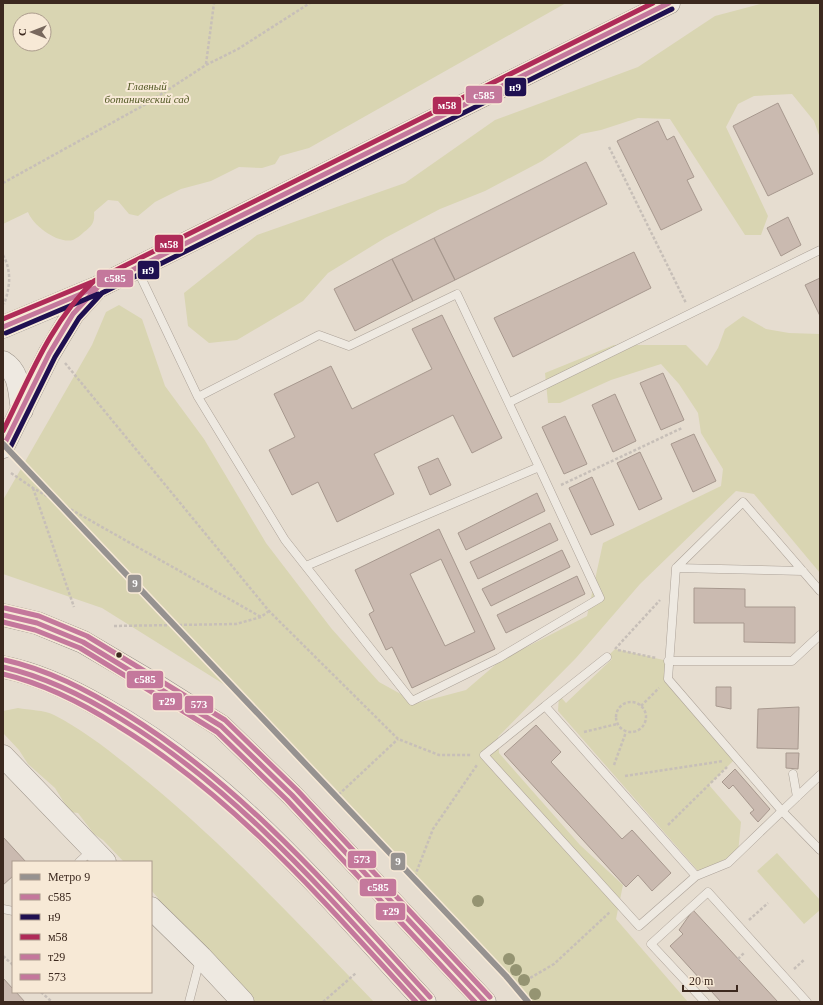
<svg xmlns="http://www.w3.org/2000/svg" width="823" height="1005" font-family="Georgia,serif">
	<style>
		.green { fill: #d9d5b2; fill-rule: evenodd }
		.building { fill: #cabab0; stroke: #a7988e; fill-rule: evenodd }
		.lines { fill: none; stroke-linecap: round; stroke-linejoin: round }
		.lane-casing { stroke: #aca298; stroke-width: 9 }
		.secondary-casing { stroke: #9b9288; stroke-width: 23 }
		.path { stroke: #c7bfb8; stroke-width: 2.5; stroke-dasharray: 3 2; stroke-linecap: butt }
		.lane { stroke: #eee9e1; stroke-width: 8 }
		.secondary { stroke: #eee9e1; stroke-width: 22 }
		.bus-1-casing { stroke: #f7e9d6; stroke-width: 8 }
		.bus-2-casing { stroke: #f7e9d6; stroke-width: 8 }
		.bus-3-casing { stroke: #f7e9d6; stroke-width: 8 }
		.bus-4-casing { stroke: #f7e9d6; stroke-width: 8 }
		.bus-5-casing { stroke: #f7e9d6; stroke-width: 8 }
		.bus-1 { stroke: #c4789c; stroke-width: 5 }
		.bus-2 { stroke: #1f1051; stroke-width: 5 }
		.bus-3 { stroke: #af2b58; stroke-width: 5 }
		.bus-4 { stroke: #c4789c; stroke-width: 5 }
		.bus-5 { stroke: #c4789c; stroke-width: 5 }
		.metro-1-casing { stroke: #f7e9d6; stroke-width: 9 }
		.metro-1 { stroke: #969290; stroke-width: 6 }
		.tree { fill: #959472 }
		.bus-dot { fill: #3c291f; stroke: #f7e9d6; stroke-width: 1.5 }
		.labels { text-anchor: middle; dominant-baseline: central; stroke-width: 4; stroke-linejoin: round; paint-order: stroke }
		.park-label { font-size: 11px; font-style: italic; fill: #535925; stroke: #f7e9d6 }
		.line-badge { stroke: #f7e9d6; stroke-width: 1.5 }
		.badge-label { font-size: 11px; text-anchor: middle; font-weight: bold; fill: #fff }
	</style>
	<rect width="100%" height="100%" fill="#e6ddd0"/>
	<path class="green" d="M3 3H566L309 148 280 156 275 164 262 168 239 167 211 181 181 189 155 202 138 216 129 214 118 201 108 200 94 212C95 222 92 226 84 232 81 235 77 238 73 240 58 244 33 226 28 212L3 224ZM20 20H44V44H20Z
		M764 3H820V138L814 121 792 94 754 96 738 104 726 127 768 216 761 235H745L670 119 638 118 601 130 581 134 542 161 485 191 440 209 385 238 328 273 303 301 237 340 209 343 188 326 184 293 257 235 405 183 495 120 638 67 715 16Z
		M119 305 142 319 165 386 204 439 266 543 331 628 379 682 417 703 466 690 501 660 587 616 603 543 721 486 723 469 701 433 698 413 679 384 661 364 611 380 560 403H548L545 373 614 345H686L707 366 718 348 725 329 743 316 766 329 789 333 820 334V573L754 494 736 491 640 584 576 658 498 737 499 753 580 845 623 885 616 919 688 1002H533L332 785 241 695 102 608 3 574V500L92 345 106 312Z
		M615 649 668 661V679L736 758 709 785 741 822 738 853 699 872 558 711 559 695 566 703 612 659 607 657Z
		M18 708C29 710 44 710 54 715 86 731 120 759 148 782 229 849 301 926 374 1002H254L162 910 158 898 151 890V862H124L103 840 94 834 78 813 70 812 55 788 28 764 19 750 3 733V711Z
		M777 853 820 900V910L804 924 757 871Z"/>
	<path class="building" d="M778 103 813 174 768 196 733 126Z
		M658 121 667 140 674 136 694 177 687 180 702 210 661 230 617 141Z
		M586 162 607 204 455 280 434 238Z
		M788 217 801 245 781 256 767 228Z
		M434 238 455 280 413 301 392 259Z
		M634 252 651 288 513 357 494 318Z
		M392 259 413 301 355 331 334 289Z
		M820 278V316L805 285Z
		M442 315 502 438 472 453 453 415 374 454 394 494 337 522 318 482 292 495 269 450 295 437 274 394 331 366 352 409 432 369 412 329Z
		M663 373 684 420 661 430 640 383Z
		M615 394 636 441 613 452 592 405Z
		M565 416 587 464 564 474 542 427Z
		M694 434 716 481 693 492 671 444Z
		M640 452 662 499 639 510 617 463Z
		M438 458 451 485 430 495 418 467Z
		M592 477 614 525 591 535 569 488Z
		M537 493 545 511 466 550 458 533Z
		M550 523 558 540 478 579 470 562Z
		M439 529 495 649 412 688 392 647 386 650 369 614 374 611 355 570ZM441 559 475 632 445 646 410 574Z
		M562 550 570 567 491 606 482 589Z
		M577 576 585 594 506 633 497 615Z
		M694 588 745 589V607H795V643L744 642V623H694Z
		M716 687H731V709L716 706Z
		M799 707 798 749 757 748 758 709Z
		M536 725 561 752 551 762 622 839 632 830 671 873 652 891 638 875 626 887 504 754Z
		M786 753H799L798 769 786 768Z
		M735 769 770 809 758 822 750 813 754 810 733 785 729 789 722 782Z
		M3 837 26 862H13V876L3 885Z
		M693 910 778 1002H721L670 946 683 934 679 930Z
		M3 978 13 989V992H16L25 1002H3Z"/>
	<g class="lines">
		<g class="lane-casing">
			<path id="lane" d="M137 269 198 397 285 540 412 701 499 658 600 598 539 467 306 566
				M198 397 319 335 349 346 457 294 539 467
				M510 402 820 250
				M676 568 803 571
				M820 591 743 502 676 568 668 679 782 811 820 775
				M668 661H792L820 635
				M545 706 696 876 639 926 484 755Z
				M545 706 607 657
				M793 774 797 797
				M79 862 92 850
				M696 876 728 863 782 811 820 850
				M3 909 13 911
				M189 1002 200 960
				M705 1002 651 944 708 892 807 1002"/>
		</g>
		<g class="secondary-casing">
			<path id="secondary" d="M3 327 98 287 669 3
				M3 362C20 372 19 392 22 410
				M3 447 49 354 73 314 94 291
				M3 615 37 623 83 642 156 685 221 726 292 795 485 1002
				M3 667C39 674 72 690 103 708 232 779 326 895 425 1002
				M3 756 105 862
				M151 908 201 957 243 1002"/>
		</g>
		<path class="path" d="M206 64 214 3
			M609 147 686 303
			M3 183 146 104 206 65 238 49 310 3
			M3 255C12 271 10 288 4 304
			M65 363 269 611 398 739 439 755H471
			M11 473 33 488 261 617
			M561 485 682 428
			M33 488 74 607
			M114 626 236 624 261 617 269 611
			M615 649 660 600
			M618 650 656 658
			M616 717a15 15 0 1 1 30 0a15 15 0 1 1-30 0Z
			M641 706 659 688
			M584 732 617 724
			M614 765 626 732
			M625 776 723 761
			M335 798 398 739
			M668 825 727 767
			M413 881 433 829 477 765
			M749 920 768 903
			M3 956 13 965
			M738 959 745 952
			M794 969 805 959
			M513 988 554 964 610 912
			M41 992 52 1002
			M323 1002 356 973"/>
		<use href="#lane" class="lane"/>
		<use href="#secondary" class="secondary"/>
		<g class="bus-1-casing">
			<path id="bus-1" d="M3 327 95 288
				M3 447 49 354 73 314 98 287 669 3
				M3 615 37 623 83 642 221 726 292 795 485 1002
				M3 667C46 677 84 696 121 719 241 792 331 900 425 1002"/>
		</g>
		<g class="bus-2-casing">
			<path id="bus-2" d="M6 333 98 294
				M9 450 55 357 79 318 102 293 672 9"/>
		</g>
		<g class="bus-3-casing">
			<path id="bus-3" d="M3 319 92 282
				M3 431C29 379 51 321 94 281L653 3"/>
		</g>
		<g class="bus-4-casing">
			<path id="bus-4" d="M3 622 35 630 80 648 217 732 287 800 475 1002
				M3 674C45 684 82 703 118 726 235 797 324 902 416 1002"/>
		</g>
		<g class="bus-5-casing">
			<path id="bus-5" d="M5 608 39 616 87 636 225 720 297 790 490 997
				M5 660C49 670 87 690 126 714 245 787 336 895 430 997"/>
		</g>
		<use href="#bus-1" class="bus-1"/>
		<use href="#bus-2" class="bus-2"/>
		<use href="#bus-3" class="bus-3"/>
		<use href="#bus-4" class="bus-4"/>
		<use href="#bus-5" class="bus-5"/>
		<g class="metro-1-casing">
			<path id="metro-1" d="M3 444 506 976 528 1002"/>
		</g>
		<use href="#metro-1" class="metro-1"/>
	</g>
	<g class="tree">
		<circle cx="478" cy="901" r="6"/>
		<circle cx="509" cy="959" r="6"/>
		<circle cx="516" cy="970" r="6"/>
		<circle cx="524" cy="980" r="6"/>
		<circle cx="535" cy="994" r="6"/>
	</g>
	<circle class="bus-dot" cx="119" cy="655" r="3.5"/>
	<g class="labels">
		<g class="park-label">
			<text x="147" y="86">Главный<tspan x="147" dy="13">ботанический сад</tspan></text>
		</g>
	</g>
	<g class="line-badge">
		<rect x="504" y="77" width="23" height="20" rx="4" fill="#1f1051"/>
		<rect x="465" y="85" width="38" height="19" rx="4" fill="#c4789c"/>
		<rect x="432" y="96" width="30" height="19" rx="4" fill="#af2b58"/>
		<rect x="154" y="234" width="30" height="19" rx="4" fill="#af2b58"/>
		<rect x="137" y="260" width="23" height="20" rx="4" fill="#1f1051"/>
		<rect x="96" y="269" width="38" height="19" rx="4" fill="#c4789c"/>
		<rect x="127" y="574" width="15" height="19" rx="4" fill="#969290"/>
		<rect x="126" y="670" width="38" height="19" rx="4" fill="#c4789c"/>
		<rect x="152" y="692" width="31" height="19" rx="4" fill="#c4789c"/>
		<rect x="184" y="695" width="30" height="19" rx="4" fill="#c4789c"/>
		<rect x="347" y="850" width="30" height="19" rx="4" fill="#c4789c"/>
		<rect x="390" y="852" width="16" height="19" rx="4" fill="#969290"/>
		<rect x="359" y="878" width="38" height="19" rx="4" fill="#c4789c"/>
		<rect x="375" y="902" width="31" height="19" rx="4" fill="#c4789c"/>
	</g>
	<g class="badge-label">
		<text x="515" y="91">н9</text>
		<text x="484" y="99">с585</text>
		<text x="447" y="109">м58</text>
		<text x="169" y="248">м58</text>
		<text x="148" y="274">н9</text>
		<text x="115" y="282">с585</text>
		<text x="135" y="587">9</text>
		<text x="145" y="683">с585</text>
		<text x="167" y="705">т29</text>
		<text x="199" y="708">573</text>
		<text x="362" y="863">573</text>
		<text x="398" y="865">9</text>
		<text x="378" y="891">с585</text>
		<text x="391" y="915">т29</text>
	</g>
	<rect width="823" height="1005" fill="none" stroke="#3c291f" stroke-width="8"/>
	<rect x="12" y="861" width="140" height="132" fill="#f7e9d6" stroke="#ac9c8d"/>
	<rect x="20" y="874" width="20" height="6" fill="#969290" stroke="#ac9c8d"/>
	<text x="48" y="881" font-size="12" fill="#3c291f">Метро 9</text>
	<rect x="20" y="894" width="20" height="6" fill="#c4789c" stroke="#ac9c8d"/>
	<text x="48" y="901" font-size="12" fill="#3c291f">с585</text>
	<rect x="20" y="914" width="20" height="6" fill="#1f1051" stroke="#ac9c8d"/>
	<text x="48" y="921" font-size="12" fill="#3c291f">н9</text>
	<rect x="20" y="934" width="20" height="6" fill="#af2b58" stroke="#ac9c8d"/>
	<text x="48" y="941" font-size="12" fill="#3c291f">м58</text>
	<rect x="20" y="954" width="20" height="6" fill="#c4789c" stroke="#ac9c8d"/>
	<text x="48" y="961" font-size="12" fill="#3c291f">т29</text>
	<rect x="20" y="974" width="20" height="6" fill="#c4789c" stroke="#ac9c8d"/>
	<text x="48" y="981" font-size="12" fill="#3c291f">573</text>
	<g transform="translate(32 32) rotate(270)"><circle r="19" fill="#f7e9d6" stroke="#ac9c8d"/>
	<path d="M0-3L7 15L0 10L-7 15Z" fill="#78685d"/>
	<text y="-6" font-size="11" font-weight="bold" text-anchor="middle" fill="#3c291f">С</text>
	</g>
	<path d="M683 985v6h54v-6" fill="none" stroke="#3c291f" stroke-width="2"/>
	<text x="689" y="985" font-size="12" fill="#3c291f" stroke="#f7e9d6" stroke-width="3" paint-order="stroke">20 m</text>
</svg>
